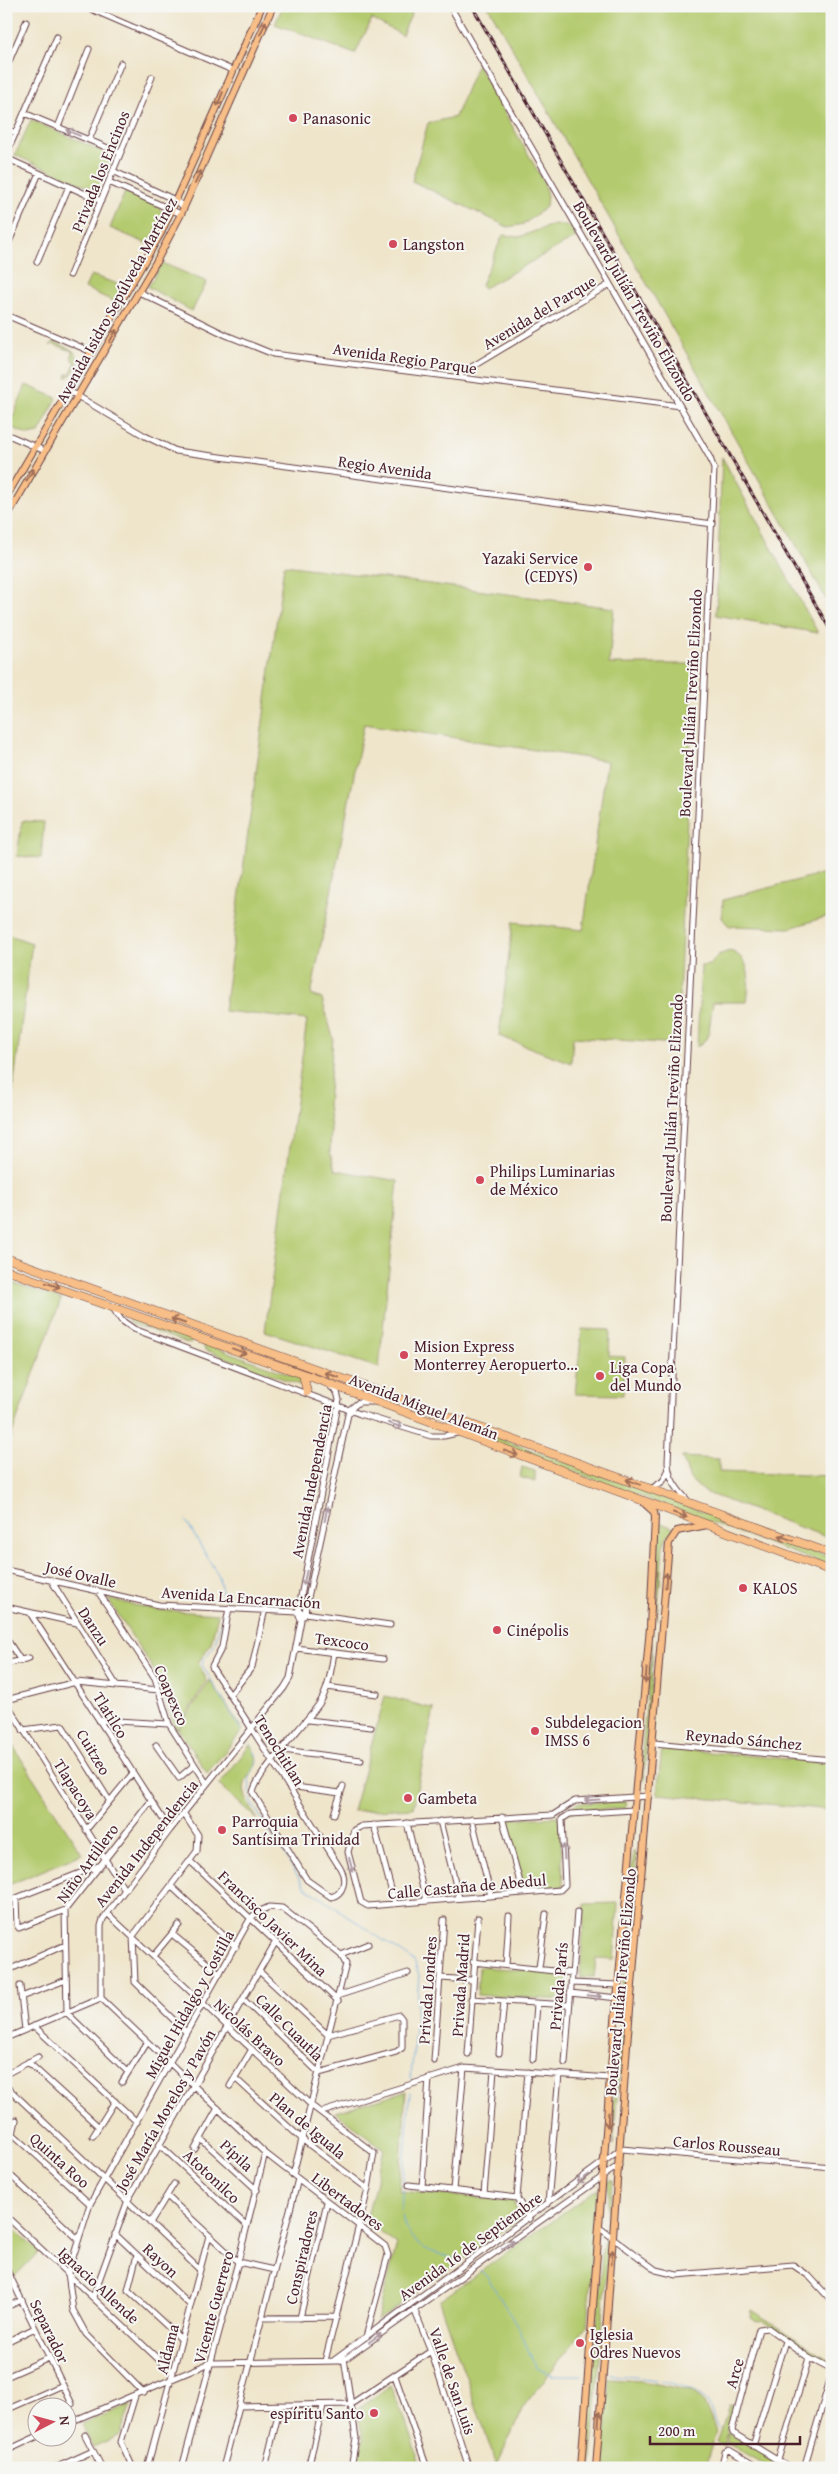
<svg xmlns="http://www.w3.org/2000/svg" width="838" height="2474" font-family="'Gentium Book Plus',serif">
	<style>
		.green { fill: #b4ca6e; stroke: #7f744c }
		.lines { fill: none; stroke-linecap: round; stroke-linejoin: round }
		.stream { stroke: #6face1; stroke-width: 1 }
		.minor-casing { stroke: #633d43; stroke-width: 7 }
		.major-casing { stroke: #633d43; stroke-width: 8 }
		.highway-casing { stroke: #633d43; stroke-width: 9 }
		.minor { stroke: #fff; stroke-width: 5 }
		.major { stroke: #f7be87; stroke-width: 6 }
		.highway { stroke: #f7be87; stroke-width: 8 }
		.rail-casing { stroke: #4a1f2b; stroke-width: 3 }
		.rail { stroke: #f6f6f2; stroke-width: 1; stroke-dasharray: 4; stroke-linecap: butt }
		.oneway { stroke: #a06e59 }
		.oneway2 { stroke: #ae9aa0 }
		.poi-dot { fill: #d1495b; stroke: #f6f6f2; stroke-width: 2 }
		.labels { text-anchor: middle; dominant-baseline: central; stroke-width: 4; stroke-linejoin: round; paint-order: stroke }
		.poi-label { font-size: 16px; fill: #4a1f2b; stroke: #f6f6f2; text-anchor: start }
		.street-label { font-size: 16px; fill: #4a1f2b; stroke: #f6f6f2 }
	</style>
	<rect width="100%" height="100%" fill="#f6f6f2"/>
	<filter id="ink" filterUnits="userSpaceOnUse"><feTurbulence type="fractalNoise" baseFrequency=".02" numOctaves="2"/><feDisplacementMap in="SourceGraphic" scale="10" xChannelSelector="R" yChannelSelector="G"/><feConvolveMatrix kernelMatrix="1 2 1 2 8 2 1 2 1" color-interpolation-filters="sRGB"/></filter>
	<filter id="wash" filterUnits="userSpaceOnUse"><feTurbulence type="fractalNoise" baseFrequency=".0096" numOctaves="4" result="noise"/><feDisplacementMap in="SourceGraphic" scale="20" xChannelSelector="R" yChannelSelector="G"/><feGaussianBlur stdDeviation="1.12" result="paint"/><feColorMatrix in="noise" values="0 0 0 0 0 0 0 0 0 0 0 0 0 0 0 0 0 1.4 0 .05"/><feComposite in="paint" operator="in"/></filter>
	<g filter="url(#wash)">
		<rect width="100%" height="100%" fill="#efe5cb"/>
		<path class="green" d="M283 6H415L402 35 372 19 355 54 275 24Z
			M488 6H832V610L794 541Z
			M477 64 544 182 547 196 546 207 524 224 508 227 412 181 428 123 455 117Z
			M31 120 113 156 97 191 15 155Z
			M125 192 160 207 163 219 148 244 110 228Z
			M555 224 571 227 576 237 484 288 481 285 503 235 519 237Z
			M162 263 207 282 192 311 148 287Z
			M91 275 124 286 115 302 85 288Z
			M53 341C72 349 89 355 69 377H66L67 374H70L76 362 72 360V351L53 344 50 346Z
			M26 385 57 398 39 433 28 435 9 426Z
			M722 457 818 633 716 615Z
			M284 565 614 608 609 664H694L677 1044 573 1037 571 1063 499 1036 513 922 583 930 607 761 364 724 311 995 322 999 333 1038 328 1104 331 1130 330 1152 335 1170 398 1181 379 1368 265 1331 307 1020 224 1011Z
			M22 821 44 822 41 858 17 856Z
			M832 871V915L790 928 729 926 722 918 723 900Z
			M6 934 32 943 10 1112 6 1110Z
			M730 951C753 959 749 982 747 1002H713L708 1037 697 1047 701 966 710 965 718 955Z
			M6 1282H10L61 1299 6 1450Z
			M130 1317 190 1339 192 1342 190 1344 130 1323 128 1320Z
			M582 1329 610 1330 609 1356 625 1357 623 1395 575 1394Z
			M203 1343 302 1379 305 1387 205 1350Z
			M423 1411 832 1558V1567L422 1416Z
			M682 1457 719 1459V1472L832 1476V1539L704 1492 690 1479Z
			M522 1467 535 1471V1482L520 1477Z
			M659 1522 676 1529 667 1536 663 1546 657 1621Z
			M108 1599 156 1610 218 1614 211 1643 198 1663 207 1681 176 1730 155 1672Z
			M652 1643V1678L644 1781 642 1780 643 1740Z
			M210 1680 243 1730 207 1773 178 1729Z
			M385 1696 434 1709 413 1808 353 1811Z
			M6 1735 82 1854 6 1886Z
			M250 1745C270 1770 239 1771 245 1794 247 1803 253 1812 257 1819L219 1785Z
			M662 1748 832 1763V1810L657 1794Z
			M626 1801 625 1808 570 1812 576 1803Z
			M560 1817 563 1886 525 1890 505 1819Z
			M633 1852H636L635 1888 613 2145 614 2118 612 2112Z
			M618 1903 614 1960 596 1959 594 1977H580L585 1904Z
			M479 1967 568 1973 566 2000 477 1995Z
			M406 2091 399 2191 513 2201 520 2219 377 2321 397 2244 366 2221 384 2149 335 2112Z
			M608 2181H612L609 2226H607Z
			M598 2188 587 2325 523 2407 497 2466 439 2301Z
			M6 2222 39 2252 13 2278 6 2264Z
			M603 2241H609L591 2468H586Z
			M752 2310 832 2362V2366L762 2320 757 2322 751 2318Z
			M609 2379 642 2381 691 2391 703 2400 716 2431 707 2465 694 2468H603Z
			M390 2386 404 2417 421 2468H354L363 2440 357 2409Z
			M131 2404 120 2435 93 2447 82 2424Z
			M729 2405 735 2406 724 2446 717 2443Z
			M729 2432 786 2468H770L727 2443Z"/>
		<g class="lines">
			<path class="stream" d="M186 1521 219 1577 223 1599
				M223 1616 214 1646 203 1660 202 1665 241 1730
				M250 1743 258 1759 249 1777 251 1802 305 1887 414 1961 419 1975 411 2079
				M410 2092 401 2208C405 2248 430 2252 464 2261
				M480 2270 488 2278 520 2331 536 2368 553 2375H581
				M612 2375C638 2377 687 2381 706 2400 713 2408 711 2421 719 2428"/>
		</g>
	</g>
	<g filter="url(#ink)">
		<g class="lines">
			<g class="minor-casing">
				<path id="minor" d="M84 6 232 70
					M450 6 680 406 710 458 714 469 668 1462C668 1478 677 1489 688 1501
					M6 68 26 22
					M24 113 120 153
					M58 127 89 49
					M6 129 16 133
					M89 140 121 63
					M6 155 57 37
					M6 158 101 201
					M113 171 175 200 184 207
					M109 182 181 214
					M6 249 39 173
					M37 262 69 186
					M70 275 152 77
					M139 292 226 335 273 354 680 406
					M6 315 92 352
					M455 377 610 284
					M69 391 145 436 176 451 713 524
					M6 434 45 451
					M113 1308 121 1320 134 1329 360 1414 431 1436H444L457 1433
					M330 1386 337 1392 339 1400 298 1612 301 1620 290 1678 284 1688 170 1830 103 1919 101 1926V1998L265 2153 385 2246 388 2255 366 2337
					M651 1489 663 1481 668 1471
					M6 1570 159 1605 298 1612 390 1625
					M51 1580 117 1686
					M97 1590 155 1678 169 1724 207 1784
					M6 1607 77 1623
					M229 1608 222 1647 212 1666 213 1669C256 1735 298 1801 340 1868 347 1879 344 1894 331 1897L307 1880 253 1793C255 1775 306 1723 319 1704 329 1689 331 1670 334 1653
					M30 1613 170 1830
					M304 1616 349 1410 359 1402H374
					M6 1638 21 1661
					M296 1648 383 1659
					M6 1664 29 1658
					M327 1687 377 1694
					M230 1695 252 1667 265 1609
					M6 1700 76 1682 159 1690
					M6 1702 124 1889
					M99 1720 169 1724
					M308 1720 371 1727
					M23 1730 62 1725 109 1800
					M654 1743 832 1760
					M156 1745 179 1778 193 1766
					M283 1750 361 1760
					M288 1786 340 1793
					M634 1810 570 1814 562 1819 565 1885 560 1890 368 1906 361 1902 348 1852 354 1830 362 1826 553 1815 575 1801 649 1796
					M184 1814 198 1835 197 1851 133 1936 135 1982 186 2032
					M334 1814 343 1786
					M502 1817 523 1893
					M472 1819 491 1896
					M440 1821 459 1898
					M407 1823 426 1901
					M374 1825 395 1904
					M86 1830 133 1773
					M191 1862 338 2001
					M171 1886 236 1947
					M16 1898 17 1925 19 1928 65 1910
					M6 1902 98 1866
					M107 1913 312 2106 374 2153 368 2189 325 2361
					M172 1934 220 1974
					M154 1955 179 1925
					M341 1955 368 1944
					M473 1962 572 1973
					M506 1965 509 1916
					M539 1968 546 1914
					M6 1971 65 1945
					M440 1978 472 1980
					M571 1983 618 1985
					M20 1986 25 2030
					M570 1993 618 1998
					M340 1995 408 1973
					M21 1997 66 1980
					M243 1999 319 2073 396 2052 402 2048V2019L399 2015 328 2035 259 1971
					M471 1999 569 2005
					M34 2026 137 2122
					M6 2038 101 1998
					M499 2053 504 2001
					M468 2054 478 1918
					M533 2059 537 2004
					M434 2061 444 1920
					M28 2062 98 2126
					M565 2063 577 1912
					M128 2072 67 2013 65 1910 151 1801
					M528 2072 517 2198 529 2219
					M6 2074 38 2057
					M235 2078 303 2140 368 2189
					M122 2082 147 2043
					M6 2086 200 2270
					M230 2086 252 2049
					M322 2112 464 2068 610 2078
					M13 2134 90 2204
					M93 2136 115 2101
					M201 2139 257 2190
					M160 2145 247 2226
					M6 2147 13 2134 16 2120
					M195 2149 218 2108
					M6 2171 78 2239
					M409 2185 517 2198
					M422 2187 429 2078
					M453 2190 464 2068
					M484 2194 494 2070
					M167 2196 238 2262 274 2270
					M548 2204 559 2074
					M6 2216 173 2373
					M150 2223 174 2184
					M601 2229 656 2270 677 2275 793 2265 809 2276 832 2301
					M115 2234 190 2305
					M137 2255 128 2290 181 2339
					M6 2268 72 2404
					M93 2297 128 2200 275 1943
					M6 2307 22 2300
					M414 2309 431 2351 469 2468
					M262 2318 337 2317
					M300 2318 327 2202
					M6 2342 35 2328
					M344 2358 356 2438 351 2468
					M333 2361 621 2149 832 2167
					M395 2376 427 2468
					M6 2377 49 2358
					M144 2393 86 2334 73 2310 68 2273 90 2204 250 1919 256 1913 269 1907 282 1908 341 1955 346 1964 293 2175
					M239 2406 351 2404 431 2351
					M6 2410 63 2385
					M68 2423 210 2363 339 2361 345 2359 619 2165
					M85 2435 102 2468
					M753 2446 785 2341
					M6 2451 38 2436
					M778 2460 809 2358
					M55 2468 93 2451
					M133 2468 121 2442 135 2396
					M147 2468 209 2236
					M182 2468 238 2262 265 2153
					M223 2468 298 2179
					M265 2468 280 2407
					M308 2468 323 2406
					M721 2468 725 2452 729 2450 759 2468
					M790 2468 733 2433 732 2430 759 2329 768 2328 809 2358 832 2370
					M804 2468 832 2373"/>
			</g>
			<g class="major-casing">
				<path id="major" d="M6 497 161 233 262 6
					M6 518 156 262 181 214 273 6
					M581 2468 610 2078 650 1627 655 1517 654 1512 644 1503
					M596 2468 627 2045 669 1543 677 1531 707 1525"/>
			</g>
			<g class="highway-casing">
				<path id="highway" d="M6 1258 832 1554
					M6 1270 303 1374 832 1571
					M303 1374 307 1392"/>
			</g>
			<use href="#minor" class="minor"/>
			<use href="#major" class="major"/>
			<use href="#highway" class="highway"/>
			<g class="rail-casing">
				<path id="rail" d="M472 6 832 633"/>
			</g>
			<use href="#rail" class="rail"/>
		</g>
		<defs><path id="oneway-shaft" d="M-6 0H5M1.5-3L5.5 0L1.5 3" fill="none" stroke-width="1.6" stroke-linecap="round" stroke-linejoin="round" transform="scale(1.25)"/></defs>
		<g class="oneway">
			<use href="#oneway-shaft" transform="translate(263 28) rotate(-66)"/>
			<use href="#oneway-shaft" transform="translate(220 99) rotate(113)"/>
			<use href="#oneway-shaft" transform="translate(198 177) rotate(-66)"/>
			<use href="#oneway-shaft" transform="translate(113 336) rotate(-60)"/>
			<use href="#oneway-shaft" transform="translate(30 475) rotate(-58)"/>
			<use href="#oneway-shaft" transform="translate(53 1285) rotate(18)"/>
			<use href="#oneway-shaft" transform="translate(178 1321) rotate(-161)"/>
			<use href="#oneway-shaft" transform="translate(239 1351) rotate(20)"/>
			<use href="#oneway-shaft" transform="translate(332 1375) rotate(-161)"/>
			<use href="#oneway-shaft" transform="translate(511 1453) rotate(20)"/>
			<use href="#oneway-shaft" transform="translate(633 1482) rotate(-159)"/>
			<use href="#oneway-shaft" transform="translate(680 1515) rotate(19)"/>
			<use href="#oneway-shaft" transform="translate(786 1538) rotate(-160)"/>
			<use href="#oneway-shaft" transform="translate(666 1580) rotate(-86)"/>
			<use href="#oneway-shaft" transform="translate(646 1676) rotate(95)"/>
			<use href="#oneway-shaft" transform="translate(608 2120) rotate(93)"/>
			<use href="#oneway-shaft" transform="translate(612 2257) rotate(-86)"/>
			<use href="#oneway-shaft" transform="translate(599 2419) rotate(-86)"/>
		</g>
		<g class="oneway2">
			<use href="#oneway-shaft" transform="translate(73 133) rotate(-157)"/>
			<use href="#oneway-shaft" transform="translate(395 1425) rotate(18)"/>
			<use href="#oneway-shaft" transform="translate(326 1514) rotate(-79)"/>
			<use href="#oneway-shaft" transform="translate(305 1578) rotate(102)"/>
			<use href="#oneway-shaft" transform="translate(592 1800) rotate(176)"/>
			<use href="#oneway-shaft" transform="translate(564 1852) rotate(-93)"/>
			<use href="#oneway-shaft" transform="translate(351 1865) rotate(75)"/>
			<use href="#oneway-shaft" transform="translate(594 1996) rotate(5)"/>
			<use href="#oneway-shaft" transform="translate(583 2179) rotate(144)"/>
			<use href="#oneway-shaft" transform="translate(508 2245) rotate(-35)"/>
			<use href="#oneway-shaft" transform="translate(375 2338) rotate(-35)"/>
		</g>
	</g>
	<g class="poi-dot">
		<circle cx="293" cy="118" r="5"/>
		<circle cx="393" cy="244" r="5"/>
		<circle cx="588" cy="567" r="5"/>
		<circle cx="480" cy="1180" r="5"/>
		<circle cx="404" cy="1355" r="5"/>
		<circle cx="600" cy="1376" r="5"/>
		<circle cx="743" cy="1588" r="5"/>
		<circle cx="497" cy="1630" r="5"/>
		<circle cx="535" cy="1731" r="5"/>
		<circle cx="408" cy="1798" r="5"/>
		<circle cx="222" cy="1830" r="5"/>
		<circle cx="580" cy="2343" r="5"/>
		<circle cx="374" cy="2413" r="5"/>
	</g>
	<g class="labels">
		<g class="poi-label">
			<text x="303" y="118">Panasonic</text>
			<text x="403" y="244">Langston</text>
			<text x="578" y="558" text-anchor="end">Yazaki Service<tspan x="578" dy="18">(CEDYS)</tspan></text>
			<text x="490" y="1171">Philips Luminarias<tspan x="490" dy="18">de México</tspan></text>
			<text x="414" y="1346">Mision Express<tspan x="414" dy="18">Monterrey Aeropuerto…</tspan></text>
			<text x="610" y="1367">Liga Copa<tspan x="610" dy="18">del Mundo</tspan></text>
			<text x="753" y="1588">KALOS</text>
			<text x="507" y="1630">Cinépolis</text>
			<text x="545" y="1722">Subdelegacion<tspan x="545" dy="18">IMSS 6</tspan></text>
			<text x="418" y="1798">Gambeta</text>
			<text x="232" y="1821">Parroquia<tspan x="232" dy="18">Santísima Trinidad</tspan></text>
			<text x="590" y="2334">Iglesia<tspan x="590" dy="18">Odres Nuevos</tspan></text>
			<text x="364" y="2413" text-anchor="end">espíritu Santo</text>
		</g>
		<g class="street-label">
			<text transform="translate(100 171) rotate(-68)">Privada los Encinos</text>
			<text transform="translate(116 300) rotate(-61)">Avenida Isidro Sepúlveda Martínez</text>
			<text transform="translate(635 301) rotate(60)">Boulevard Julián Treviño Elizondo</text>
			<text transform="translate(539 312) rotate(-31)">Avenida del Parque</text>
			<text transform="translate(405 358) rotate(8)">Avenida Regio Parque</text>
			<text transform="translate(385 467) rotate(8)">Regio Avenida</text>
			<text transform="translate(690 703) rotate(-87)">Boulevard Julián Treviño Elizondo</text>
			<text transform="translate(671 1108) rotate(-87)">Boulevard Julián Treviño Elizondo</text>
			<text transform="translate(424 1406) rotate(21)">Avenida Miguel Alemán</text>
			<text transform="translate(311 1481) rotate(-79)">Avenida Independencia</text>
			<text transform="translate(81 1574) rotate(13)">José Ovalle</text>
			<text transform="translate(241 1597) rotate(4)">Avenida La Encarnación</text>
			<text transform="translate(94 1626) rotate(57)">Danzu</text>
			<text transform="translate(342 1641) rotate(8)">Texcoco</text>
			<text transform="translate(172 1695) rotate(67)">Coapexco</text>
			<text transform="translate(111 1715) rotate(58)">Tlatilco</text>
			<text transform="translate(744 1739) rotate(5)">Reynado Sánchez</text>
			<text transform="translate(280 1750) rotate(58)">Tenochitlan</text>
			<text transform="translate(94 1752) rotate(59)">Cuitzeo</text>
			<text transform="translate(76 1789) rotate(58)">Tlapacoya</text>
			<text transform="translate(146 1843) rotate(-52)">Avenida Independencia</text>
			<text transform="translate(87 1863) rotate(-54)">Niño Artillero</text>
			<text transform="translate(467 1886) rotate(-5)">Calle Castaña de Abedul</text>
			<text transform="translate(273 1923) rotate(44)">Francisco Javier Mina</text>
			<text transform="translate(620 1982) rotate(-85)">Boulevard Julián Treviño Elizondo</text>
			<text transform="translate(460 1985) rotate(-86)">Privada Madrid</text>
			<text transform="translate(558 1986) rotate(-85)">Privada París</text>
			<text transform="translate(427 1990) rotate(-86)">Privada Londres</text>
			<text transform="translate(189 2004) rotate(-61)">Miguel Hidalgo y Costilla</text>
			<text transform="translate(290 2027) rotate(45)">Calle Cuautla</text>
			<text transform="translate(250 2032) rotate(43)">Nicolás Bravo</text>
			<text transform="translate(165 2110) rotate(-60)">José María Morelos y Pavón</text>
			<text transform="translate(308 2125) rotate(40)">Plan de Iguala</text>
			<text transform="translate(727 2145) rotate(5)">Carlos Rousseau</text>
			<text transform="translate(237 2155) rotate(43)">Pípila</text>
			<text transform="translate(60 2160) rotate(42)">Quinta Roo</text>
			<text transform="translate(212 2176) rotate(43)">Atotonilco</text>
			<text transform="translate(348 2201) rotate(37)">Libertadores</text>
			<text transform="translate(470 2246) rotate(-36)">Avenida 16 de Septiembre</text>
			<text transform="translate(301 2257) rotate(-77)">Conspiradores</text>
			<text transform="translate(161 2260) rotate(43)">Rayon</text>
			<text transform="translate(99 2285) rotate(43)">Ignacio Allende</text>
			<text transform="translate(213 2307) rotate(-75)">Vicente Guerrero</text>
			<text transform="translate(50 2331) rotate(64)">Separador</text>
			<text transform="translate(167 2349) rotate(-76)">Aldama</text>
			<text transform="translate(734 2373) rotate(-74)">Arce</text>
			<text transform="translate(453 2381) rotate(71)">Valle de San Luis</text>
		</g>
	</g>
	<rect width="838" height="2474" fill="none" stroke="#f6f6f2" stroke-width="25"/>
	<g transform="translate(52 2422) rotate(84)"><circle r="24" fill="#f6f6f2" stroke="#b1a0a2"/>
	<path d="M0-4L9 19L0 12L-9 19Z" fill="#d1495b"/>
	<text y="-8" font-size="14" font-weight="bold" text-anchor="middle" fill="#4a1f2b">N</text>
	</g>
	<path d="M650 2436v8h150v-8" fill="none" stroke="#4a1f2b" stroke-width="2.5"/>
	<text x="658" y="2436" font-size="15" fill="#4a1f2b" stroke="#f6f6f2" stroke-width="4" paint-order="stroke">200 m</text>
</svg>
